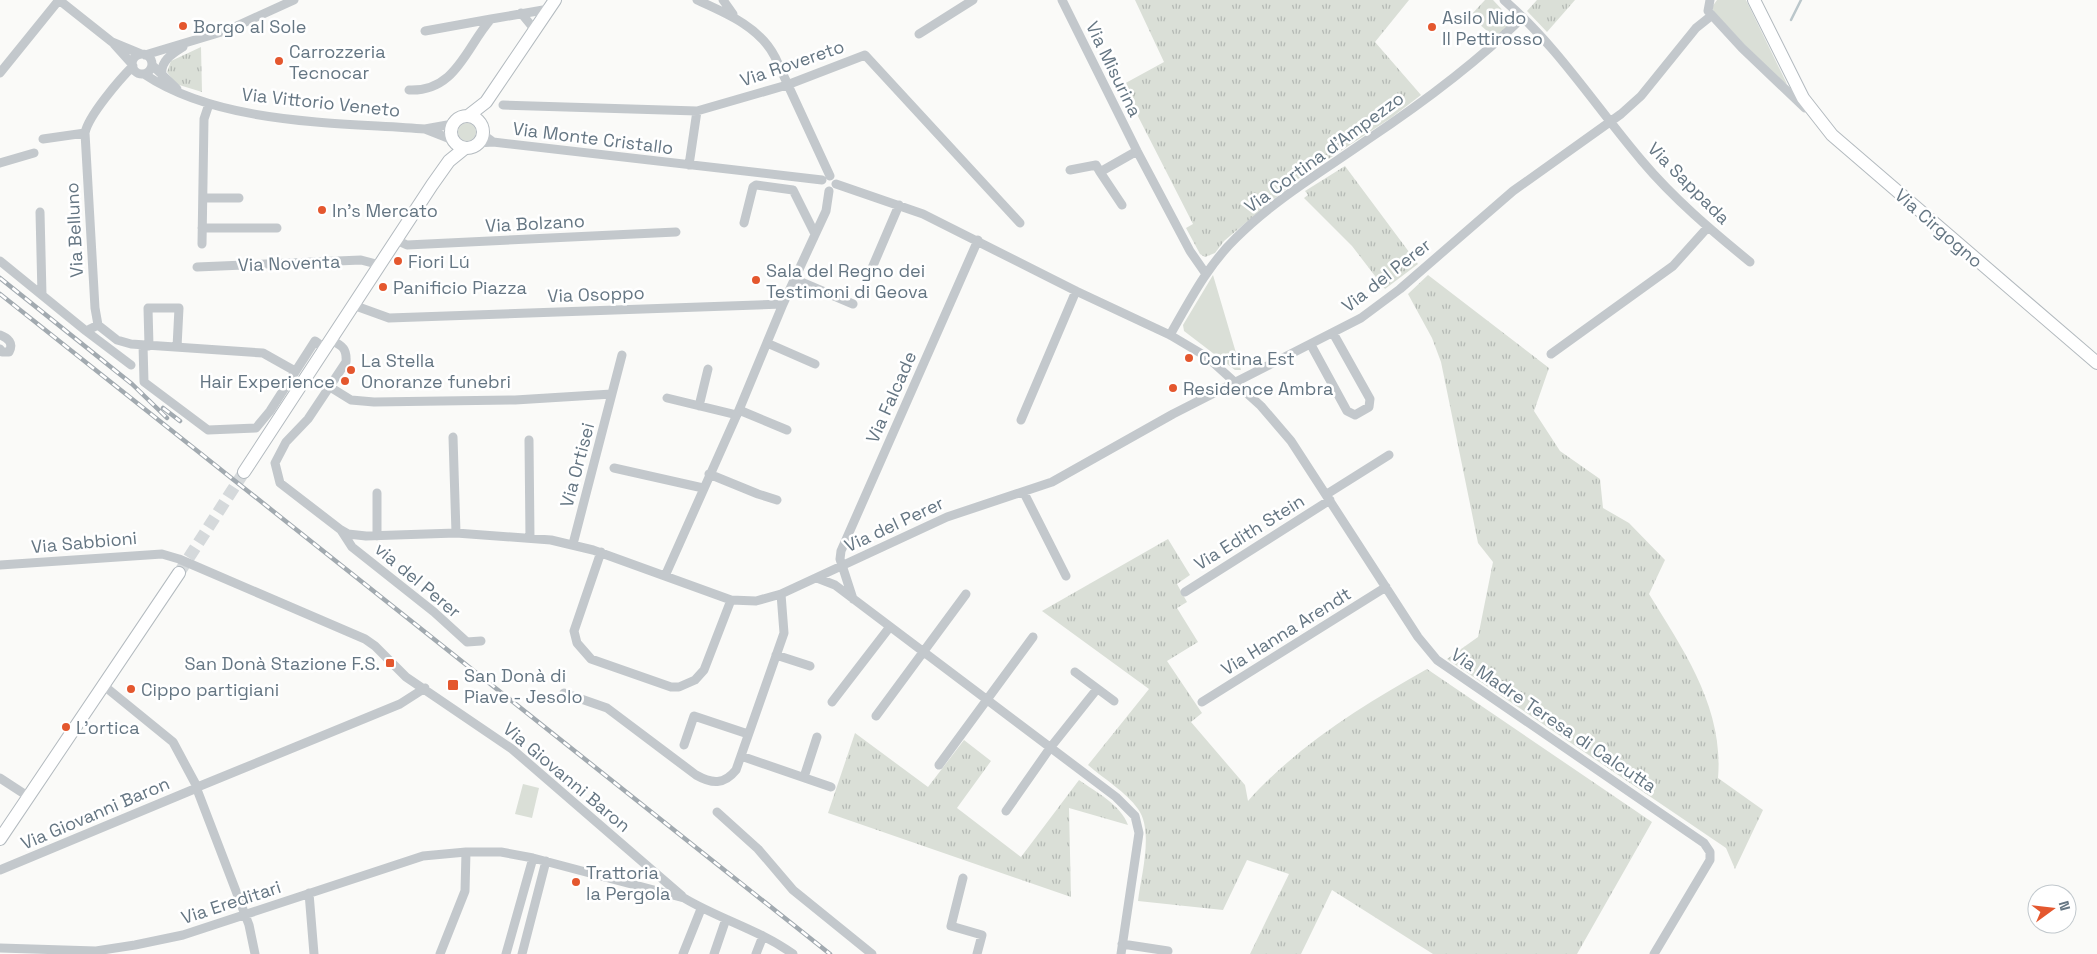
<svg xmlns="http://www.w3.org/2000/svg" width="2097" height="954" font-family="'Space Grotesk',sans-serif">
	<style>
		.grass { fill: #dadfd7 }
		.park { fill: url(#park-tufts) }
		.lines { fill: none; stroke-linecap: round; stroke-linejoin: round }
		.stream { stroke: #bbc7cb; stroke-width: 2.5 }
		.secondary-tunnel { stroke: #d5d9db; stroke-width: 12; stroke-dasharray: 12 6; stroke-linecap: butt }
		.secondary-casing { stroke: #b3babf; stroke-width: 14 }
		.street { stroke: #c3c8cc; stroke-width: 9 }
		.secondary { stroke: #fff; stroke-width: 12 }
		.rail-casing { stroke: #a2aab0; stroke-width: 4.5 }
		.rail { stroke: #fff; stroke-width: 2.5; stroke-dasharray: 8; stroke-linecap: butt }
		.poi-dot { fill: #e4572e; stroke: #fff; stroke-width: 2 }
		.labels { text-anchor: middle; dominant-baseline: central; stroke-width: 5; stroke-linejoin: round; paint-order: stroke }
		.poi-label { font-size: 18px; fill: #657683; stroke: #fff; text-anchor: start }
		.street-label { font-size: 18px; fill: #657683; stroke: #fff }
	</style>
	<defs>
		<pattern id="park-tufts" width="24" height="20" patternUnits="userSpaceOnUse" patternTransform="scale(1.25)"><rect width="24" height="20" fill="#dadfd7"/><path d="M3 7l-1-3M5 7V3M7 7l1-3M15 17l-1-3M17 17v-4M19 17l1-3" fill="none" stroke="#b4b9b4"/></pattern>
	</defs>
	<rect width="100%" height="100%" fill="#fafaf8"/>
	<path class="grass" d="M1717 0H1746L1787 84 1776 78 1714 12 1712 7Z
		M458 132a9 9 0 1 1 18 0a9 9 0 1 1-18 0Z
		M1213 275 1239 363 1241 370H1235L1184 331 1183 325Z
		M523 784 539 788 532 818 515 814Z"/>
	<path class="park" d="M1135 0H1409L1375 42 1421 95 1391 118 1298 179 1224 241 1215 253 1205 257 1200 254 1186 228 1193 224 1122 85 1164 62Z
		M1485 0H1493L1510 18V25L1495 38 1470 16Z
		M1537 0H1575L1547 32 1527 11Z
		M201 47 202 92 176 84 167 72 171 61Z
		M1345 166 1418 264 1385 289 1352 246 1304 198 1308 195 1305 191Z
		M1428 275 1549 368 1534 411 1560 451 1600 479 1603 508 1629 523 1665 560 1649 594C1684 651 1724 708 1718 778L1763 810 1735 869 1726 848 1447 659 1478 637 1493 562 1478 543 1441 362 1432 338 1408 294Z
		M1168 539 1190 575 1177 584 1187 602 1177 608 1198 642 1167 661 1202 713 1191 722 1245 785 1248 801C1297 746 1363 705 1427 669L1652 822 1577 954H1433L1332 890 1301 954H1250L1289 874 1247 860 1223 910 1138 901C1141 876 1154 831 1138 809 1126 792 1104 779 1088 765L1149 689 1042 611Z
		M855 733 928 787 964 740 991 761 957 808 1021 857 1079 780C1096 792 1121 805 1128 825L1069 808 1071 897 828 813Z"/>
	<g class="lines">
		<path class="stream" d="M1791 20 1801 0"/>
		<path class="secondary-tunnel" d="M179 573 244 472"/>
		<g class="secondary-casing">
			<path id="secondary" d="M1754 0 1803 98 1832 135 2097 363
				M468 116 486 102 555 0
				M451 132a16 16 0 1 1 32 0a16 16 0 1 1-32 0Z
				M244 472 432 185 449 161 465 148
				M0 839 179 573"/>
		</g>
		<path class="street" d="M59 0 112 42 141 54
			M697 0C726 13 760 27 775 57L830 176
			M723 0 733 14
			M1062 0 1137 151 1190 251 1206 274
			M1504 0C1558 47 1596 107 1642 161 1674 199 1712 231 1750 262
			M1710 0 1708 11 1742 48 1805 108
			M521 13 535 30
			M425 31 491 19
			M919 34 973 0
			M114 44 132 64
			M132 64a10 10 0 1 1 20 0a10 10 0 1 1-20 0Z
			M145 55 228 30 294 0
			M152 65 177 89
			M133 66C120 79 88 116 85 133L95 308 98 325 117 340 131 344 263 353 295 371
			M0 73 59 0
			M144 74C220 125 336 122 425 129L453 124
			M162 75C160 61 172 54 183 47
			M409 90C456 92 466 47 491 19L549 9
			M503 105 697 111 787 85 865 55 1020 223
			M425 129 453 140
			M482 134 493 142
			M43 139 85 133
			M478 143 493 142 822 180
			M0 163 34 153
			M689 165 697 111
			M1070 170 1096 165 1100 172 1137 151
			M1100 172 1122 205
			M836 184 923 214 1076 291 1170 335 1207 357 1261 406 1291 441 1418 637 1437 660 1704 843 1710 852V860L1654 954
			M203 198H239
			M40 212 42 295
			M744 223 753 187 756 185 793 190 815 234
			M202 228H277
			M396 240 407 245 676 232
			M202 244 204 119 209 104
			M0 261 86 331 98 325
			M197 267 361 260 380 265
			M872 268 899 205
			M794 279 853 304
			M353 305 389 318 783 304
			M86 331 131 365
			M0 335C8 338 14 343 9 352H2L0 349
			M1170 335C1190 300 1208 265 1236 238 1275 199 1323 171 1367 140 1421 104 1476 63 1522 18
			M331 340C343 346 347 349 346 362L308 419 286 442 275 463 280 483 341 530 348 534 366 536 456 533 551 540 593 550 731 600 756 601 781 594 947 517 1052 482 1173 414 1361 318 1400 289 1513 191 1621 114 1641 96 1696 28 1711 16
			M767 343 815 364
			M143 345 144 382 208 430 256 428 270 411 315 341 326 349
			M1311 345 1347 411 1355 415 1369 407 1370 399 1333 333
			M149 346 148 308H179L177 347
			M1551 354 1673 266 1708 227
			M330 387 351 400 374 402 515 400 612 394
			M667 398 737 415
			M699 406 708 369
			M739 410 787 430
			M1021 420 1076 291
			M453 437 456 533
			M529 440 530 538
			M614 468 703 488
			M709 474 758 494 777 500
			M377 493V536
			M1024 493 1066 576
			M1327 494 1389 455
			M341 530 352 547 434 612 467 642 481 641
			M573 544 622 355
			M601 552 574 631 577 643 591 659 671 687H679L695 680 704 670 731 600
			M0 565 162 554 179 559 365 639 375 646 406 677 512 749 682 896
			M665 576 739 410 783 304 826 211 829 191
			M817 578 835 585 1116 797 1135 816 1139 833 1121 954
			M1185 592 1330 500
			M853 599 840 559 841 551 978 240
			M776 655 810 666
			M1075 672 1114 701
			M103 685 173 742 195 783
			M564 693 607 708 696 775C712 784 724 785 736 770L784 633 781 594
			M832 702 889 628
			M1202 702 1386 587
			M876 716 966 594
			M684 745 694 716 748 734
			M741 756 831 787
			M939 765 1033 637
			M804 777 817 737
			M0 778 29 797
			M200 786 400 704 425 688
			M198 792 249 925 255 954
			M1006 811 1050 748 1097 689
			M717 812 758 849 793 890 872 954
			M0 870 192 790
			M963 878 951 926 982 935 977 954
			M309 893 314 954
			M1122 944 1168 951
			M0 948 96 951 135 945 183 935 423 856 466 852H501L533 858 684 898C719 919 760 930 793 954
			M440 954 465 891 466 852
			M506 954 533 858
			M522 954 546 861
			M683 954 701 909
			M714 954 726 919
			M756 954 763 936"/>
		<use href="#secondary" class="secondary"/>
		<g class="rail-casing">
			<path id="rail" d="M0 278 132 384 167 418
				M0 294 830 954
				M163 408 180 421"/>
		</g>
		<use href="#rail" class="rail"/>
	</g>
	<g class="poi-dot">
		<circle cx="183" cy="26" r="5"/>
		<circle cx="1432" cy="27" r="5"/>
		<circle cx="279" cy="61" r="5"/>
		<circle cx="322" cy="210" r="5"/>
		<circle cx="398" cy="261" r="5"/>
		<circle cx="756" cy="280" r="5"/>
		<circle cx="383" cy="287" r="5"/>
		<circle cx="1189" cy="358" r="5"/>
		<circle cx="351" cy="370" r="5"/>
		<circle cx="345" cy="381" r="5"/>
		<circle cx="1173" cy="388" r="5"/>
		<rect x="385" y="658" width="10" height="10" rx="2.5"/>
		<rect x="447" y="679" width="12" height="12" rx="2.5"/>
		<circle cx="131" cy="689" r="5"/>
		<circle cx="66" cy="727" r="5"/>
		<circle cx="576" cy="882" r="5"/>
	</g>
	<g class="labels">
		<g class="poi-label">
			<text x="1442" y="17">Asilo Nido<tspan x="1442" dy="21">Il Pettirosso</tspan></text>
			<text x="193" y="26">Borgo al Sole</text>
			<text x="289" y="51">Carrozzeria<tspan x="289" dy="21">Tecnocar</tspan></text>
			<text x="332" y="210">In's Mercato</text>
			<text x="408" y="261">Fiori Lú</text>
			<text x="766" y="270">Sala del Regno dei<tspan x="766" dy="21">Testimoni di Geova</tspan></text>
			<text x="393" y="287">Panificio Piazza</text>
			<text x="1199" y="358">Cortina Est</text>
			<text x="361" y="360">La Stella<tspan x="361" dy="21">Onoranze funebri</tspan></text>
			<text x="335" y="381" text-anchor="end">Hair Experience</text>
			<text x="1183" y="388">Residence Ambra</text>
			<text x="380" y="663" text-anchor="end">San Donà Stazione F.S.</text>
			<text x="464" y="675">San Donà di<tspan x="464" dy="21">Piave - Jesolo</tspan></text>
			<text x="141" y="689">Cippo partigiani</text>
			<text x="76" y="727">L'ortica</text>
			<text x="586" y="872">Trattoria<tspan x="586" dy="21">la Pergola</tspan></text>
		</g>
		<g class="street-label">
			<text transform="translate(792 63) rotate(-19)">Via Rovereto</text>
			<text transform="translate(1114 69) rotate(64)">Via Misurina</text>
			<text transform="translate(321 102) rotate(6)">Via Vittorio Veneto</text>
			<text transform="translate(593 138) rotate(7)">Via Monte Cristallo</text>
			<text transform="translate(1324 152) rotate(-36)">Via Cortina d'Ampezzo</text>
			<text transform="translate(1689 183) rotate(45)">Via Sappada</text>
			<text transform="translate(535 223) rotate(-3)">Via Bolzano</text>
			<text transform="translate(1939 228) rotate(41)">Via Cirgogno</text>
			<text transform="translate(74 230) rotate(-93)">Via Belluno</text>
			<text transform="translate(289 263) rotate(-2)">Via Noventa</text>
			<text transform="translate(1386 275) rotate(-38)">Via del Perer</text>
			<text transform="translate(596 294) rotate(-2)">Via Osoppo</text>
			<text transform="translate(891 397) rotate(-66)">Via Falcade</text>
			<text transform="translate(577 465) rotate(-75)">Via Ortisei</text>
			<text transform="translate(894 524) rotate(-25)">Via del Perer</text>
			<text transform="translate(1249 532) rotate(-32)">Via Edith Stein</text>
			<text transform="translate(84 542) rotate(-5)">Via Sabbioni</text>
			<text transform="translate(418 580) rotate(40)">via del Perer</text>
			<text transform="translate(1286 631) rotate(-32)">Via Hanna Arendt</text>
			<text transform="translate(1554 720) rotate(34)">Via Madre Teresa di Calcutta</text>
			<text transform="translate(567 777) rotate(40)">Via Giovanni Baron</text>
			<text transform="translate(95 813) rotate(-23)">Via Giovanni Baron</text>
			<text transform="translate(231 902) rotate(-18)">Via Ereditari</text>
		</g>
	</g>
	<g transform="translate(2052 909) rotate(75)"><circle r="24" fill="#ffffff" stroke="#c1c8cd"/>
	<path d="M0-4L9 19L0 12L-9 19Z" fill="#e4572e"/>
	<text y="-8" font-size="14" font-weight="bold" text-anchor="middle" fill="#657683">N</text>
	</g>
</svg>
